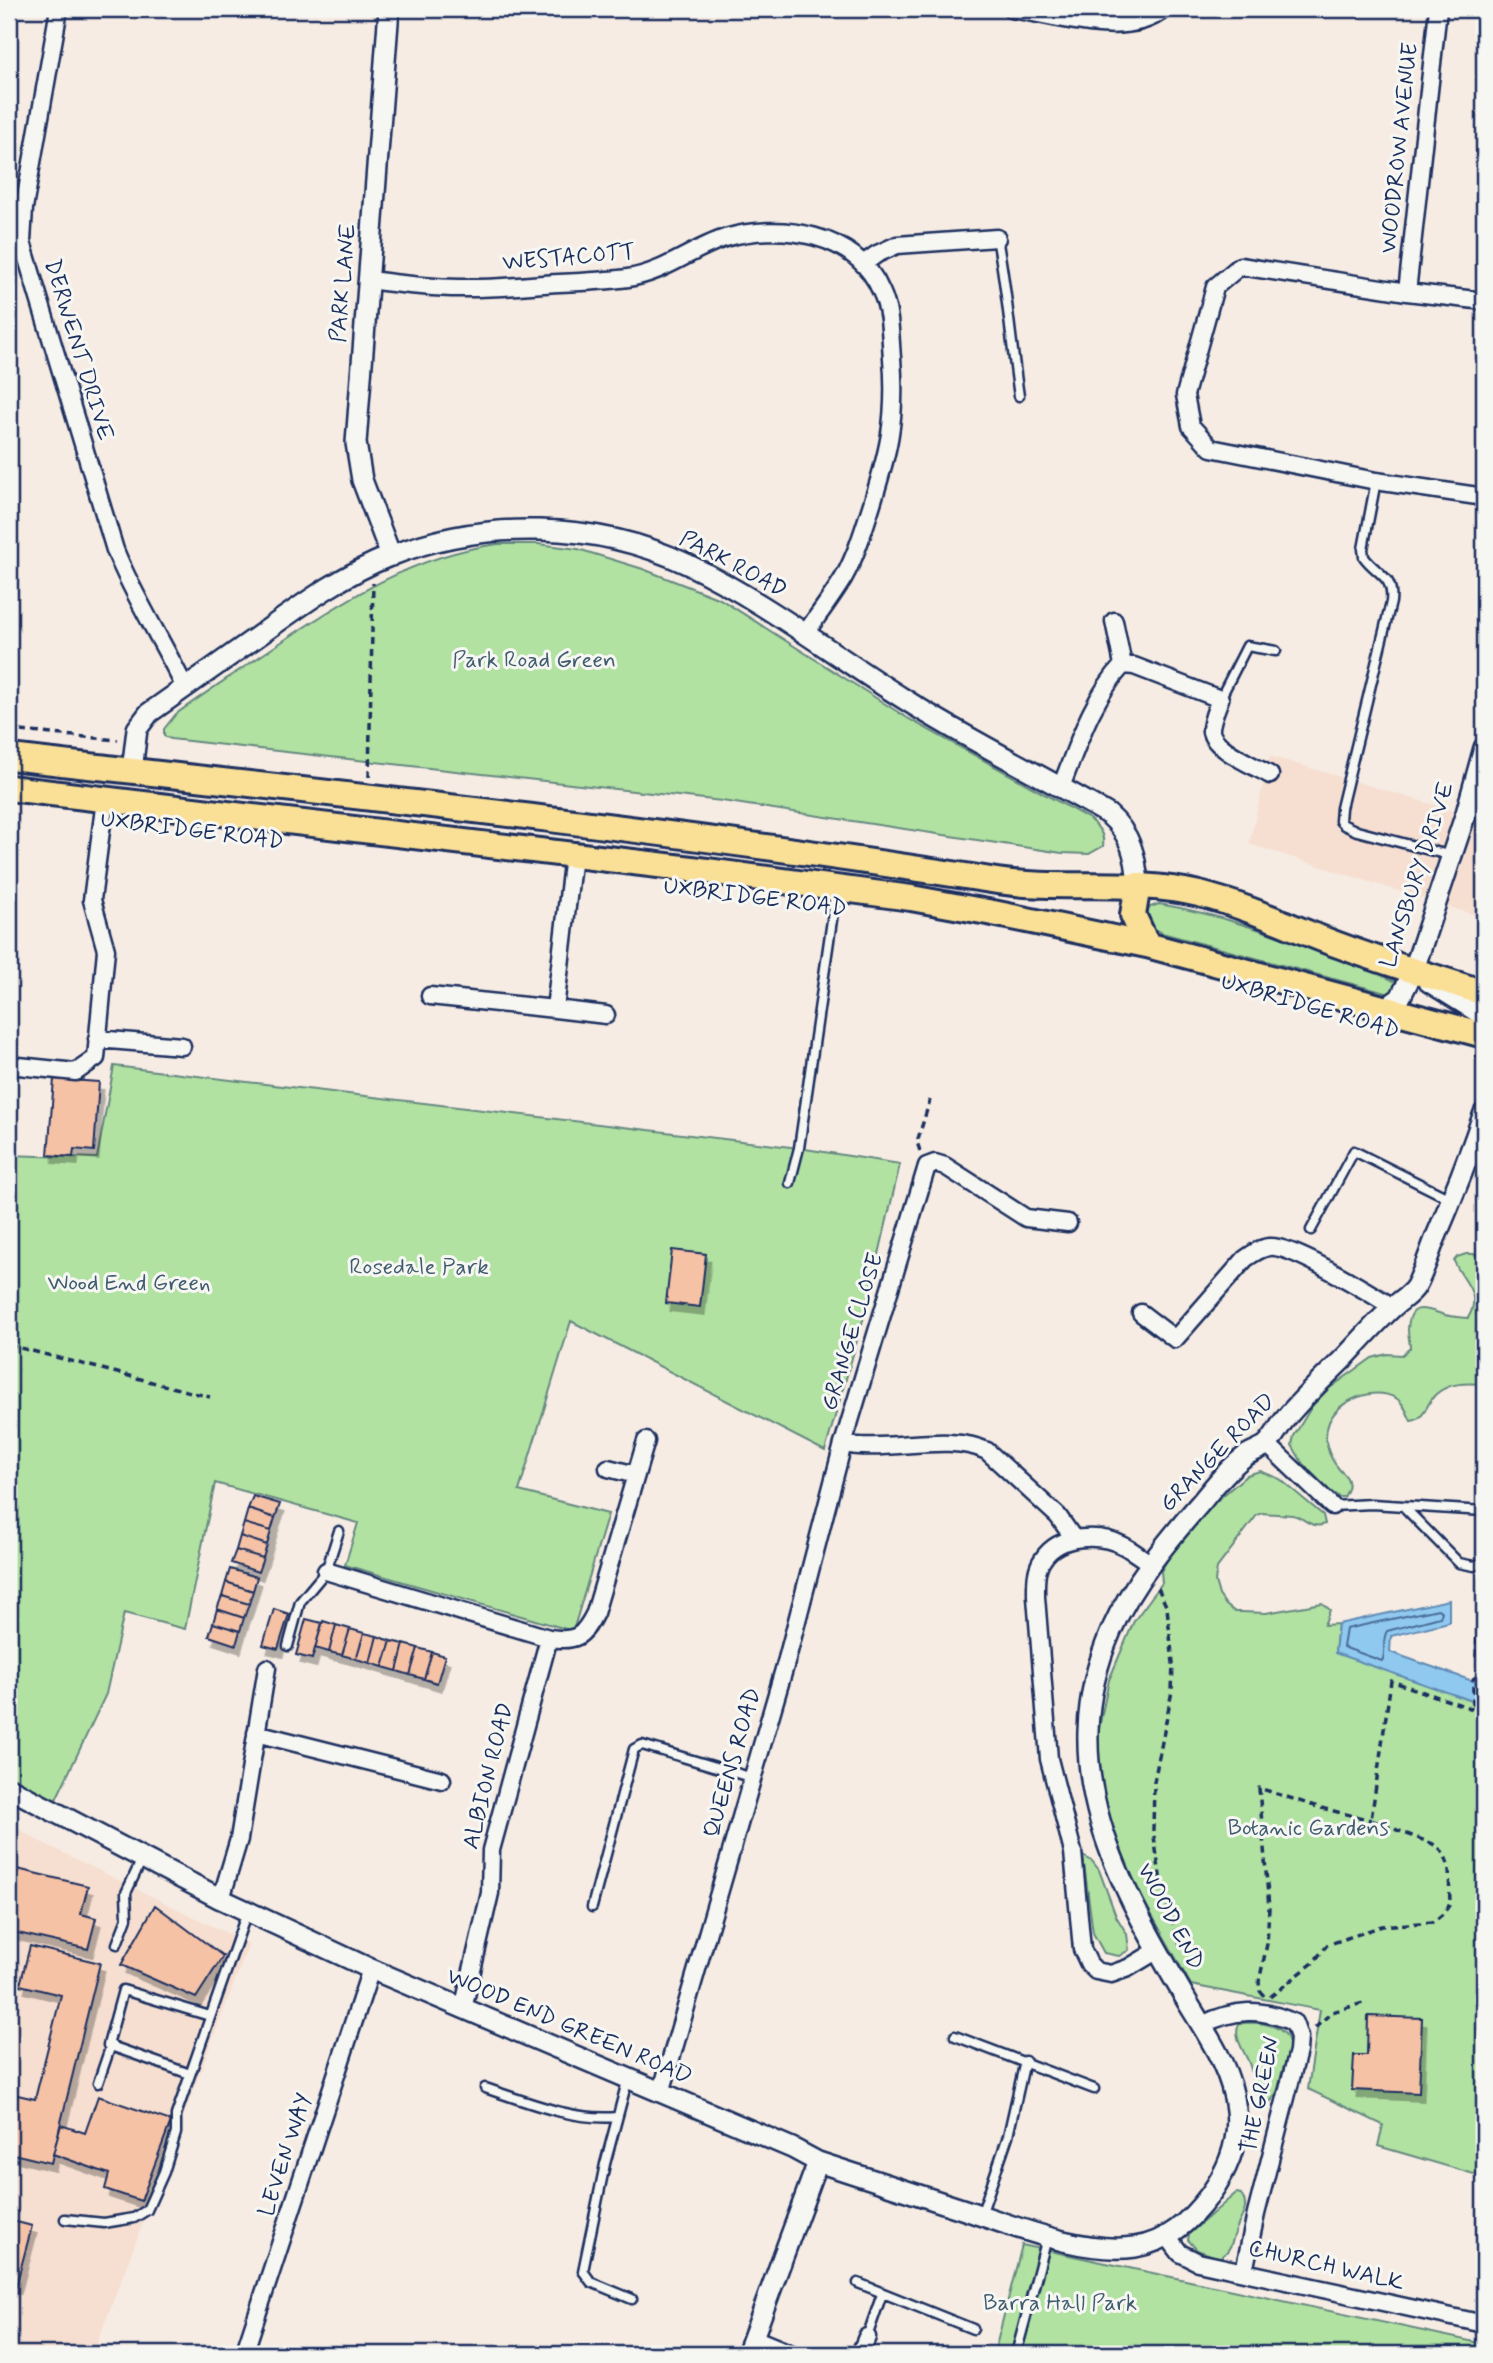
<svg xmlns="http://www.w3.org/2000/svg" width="1493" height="2363" font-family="Mynerve,sans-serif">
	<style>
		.built { fill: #f6dfd1 }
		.green { fill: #b1e2a2; stroke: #668880; stroke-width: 2 }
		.water { fill: #90c9ef; stroke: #618bb5; stroke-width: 2 }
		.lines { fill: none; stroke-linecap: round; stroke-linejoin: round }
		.shore { stroke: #4a6d98; stroke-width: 2 }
		.building { fill: #f6c2a6; stroke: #1b2f5e; stroke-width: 2; filter: url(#shadow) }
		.service-casing { stroke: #1b2f5e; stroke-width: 13 }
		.minor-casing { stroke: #1b2f5e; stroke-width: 21 }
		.tertiary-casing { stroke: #1b2f5e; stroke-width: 24 }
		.primary-casing { stroke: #1b2f5e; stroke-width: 30 }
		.path { stroke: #1b2f5e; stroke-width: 3.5; stroke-dasharray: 7 5; stroke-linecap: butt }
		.service { stroke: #f6f6f2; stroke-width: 8 }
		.minor { stroke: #f6f6f2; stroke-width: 16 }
		.tertiary { stroke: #f6f6f2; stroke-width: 19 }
		.primary { stroke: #fadf96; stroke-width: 24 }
		.labels { text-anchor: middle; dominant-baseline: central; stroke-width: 6; stroke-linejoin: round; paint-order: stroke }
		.street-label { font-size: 23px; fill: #1b2f5e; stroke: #f6f6f2 }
		.park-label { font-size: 23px; fill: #405c6f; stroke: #f6f6f2 }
	</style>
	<defs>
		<filter id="shadow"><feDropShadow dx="4.5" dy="8" stdDeviation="0" flood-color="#0004"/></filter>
	</defs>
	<rect width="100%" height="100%" fill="#f6ece3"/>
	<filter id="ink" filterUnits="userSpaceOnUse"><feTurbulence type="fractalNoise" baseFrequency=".0143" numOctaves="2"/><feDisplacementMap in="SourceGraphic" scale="14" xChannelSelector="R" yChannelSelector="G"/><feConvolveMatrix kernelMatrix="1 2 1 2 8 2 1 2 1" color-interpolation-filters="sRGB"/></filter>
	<g filter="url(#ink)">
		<path class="built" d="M1270 756 1441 807 1484 823V918L1249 844Z
			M9 1823 37 1840 249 1944 93 2354H9Z"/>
		<path class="green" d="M498 544H538L578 549 643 569 720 599 909 719 1088 818C1098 827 1105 833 1103 846L1089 854 1062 853 722 801 171 739 164 736V729L176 714C209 690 243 668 277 645 346 599 414 555 498 544Z
			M1159 904C1227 915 1292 941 1356 966 1370 971 1390 976 1400 986L1390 993H1386L1162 933 1151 927 1145 917 1150 907Z
			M114 1066 799 1148 900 1164 867 1306 825 1451 571 1321 519 1491 608 1514 573 1631 345 1565 358 1523 215 1483 185 1629 124 1613 106 1694 51 1810 9 1783V1155L97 1158Z
			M1466 1254H1474L1484 1257V1384C1467 1383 1450 1382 1436 1394 1426 1403 1425 1420 1411 1421 1407 1413 1404 1403 1396 1398 1373 1386 1339 1400 1329 1422 1322 1439 1328 1456 1339 1469 1342 1473 1347 1475 1348 1481 1350 1487 1347 1491 1344 1497H1339L1329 1490 1303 1464 1292 1445 1294 1436 1312 1406 1327 1390 1372 1358 1387 1354 1402 1355 1410 1348C1410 1341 1408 1337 1408 1330 1409 1300 1426 1309 1445 1315 1452 1317 1461 1317 1468 1318 1483 1293 1462 1281 1454 1261L1457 1257Z
			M1260 1471 1280 1479 1323 1515 1325 1524C1311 1530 1305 1517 1292 1515 1282 1514 1272 1514 1262 1513L1257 1515 1217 1568 1215 1581 1219 1595 1226 1605 1235 1612H1241L1266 1613 1322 1603 1330 1610 1324 1625 1338 1624 1335 1652 1484 1705V2177L1378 2146 1383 2125 1308 2089 1320 2010 1191 1985 1136 1887 1104 1804 1097 1738 1109 1680 1134 1621 1162 1583 1161 1571 1169 1557 1214 1503 1247 1475Z
			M1083 1856 1092 1861 1099 1870 1116 1916 1127 1934 1129 1950 1119 1956 1104 1953 1093 1933Z
			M1244 2023C1262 2022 1292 2025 1289 2050 1288 2058 1284 2065 1282 2072 1279 2083 1279 2093 1270 2102L1264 2101C1252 2091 1254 2080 1250 2066 1246 2052 1232 2038 1239 2024Z
			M1236 2193 1241 2194C1251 2207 1240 2218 1236 2230 1231 2243 1232 2250 1219 2258L1197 2250 1188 2240 1189 2234Z
			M1022 2245 1484 2344V2354H994Z"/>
		<path class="water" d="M1449 1600V1622L1391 1636 1390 1652 1484 1685V1705L1335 1653 1338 1624Z"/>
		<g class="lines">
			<path class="shore" d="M1438 1609 1442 1612 1440 1617 1387 1631C1381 1640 1387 1653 1382 1661L1343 1647 1346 1629Z"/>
		</g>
		<path class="building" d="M54 1079 99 1082 94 1151 74 1149 73 1157 48 1155Z
			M672 1250 706 1254 700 1307 666 1303Z
			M253 1496 280 1504 275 1518 248 1509Z
			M248 1509 275 1518 271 1531 244 1523Z
			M244 1523 271 1531 267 1545 240 1536Z
			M240 1536 267 1545 263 1558 236 1550Z
			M236 1550 263 1558 258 1572 231 1563Z
			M230 1569 257 1577 253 1591 226 1582Z
			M226 1582 253 1591 249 1604 222 1596Z
			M222 1596 249 1604 244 1618 217 1609Z
			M217 1609 244 1618 240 1631 213 1623Z
			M274 1609 289 1614 278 1649 263 1645Z
			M306 1619 322 1623 312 1659 296 1655Z
			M323 1621 336 1625 329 1652 315 1648Z
			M213 1623 240 1631 236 1645 209 1636Z
			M336 1625 350 1629 342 1655 329 1652Z
			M350 1629 364 1633 356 1659 342 1655Z
			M364 1633 377 1636 370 1663 356 1659Z
			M377 1636 391 1641 383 1667 370 1663Z
			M391 1641 404 1644 397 1671 383 1667Z
			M404 1644 418 1648 410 1675 397 1671Z
			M418 1648 432 1652 424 1679 410 1675Z
			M432 1652 445 1656 437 1683 424 1679Z
			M9 1867 88 1886 81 1914 96 1918 88 1949 9 1931Z
			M155 1905 223 1956 196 1998 121 1965Z
			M30 1946 100 1963 51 2163 9 2153V2093L35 2099 61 1995 20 1985Z
			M1368 2016 1422 2018 1419 2093 1352 2090 1354 2055H1367Z
			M98 2096 171 2121 141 2201 105 2189 109 2174 53 2154 61 2125 85 2133Z
			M9 2220 32 2226 16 2286 9 2284Z"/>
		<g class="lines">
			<g class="service-casing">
				<path id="service" d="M997 238C1007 290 1011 343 1019 396
					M1376 481 1363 549 1364 557C1377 575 1394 575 1391 602L1341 808 1340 821 1344 825 1357 831 1452 856
					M1220 699 1247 646 1276 651
					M790 1183 799 1148 834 906V890
					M1311 1230 1354 1151 1452 1200
					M1332 1506 1372 1504 1484 1511
					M1403 1506 1459 1563 1474 1566 1484 1562
					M288 1646 300 1602 326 1571 339 1531
					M592 1907 634 1749 642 1745 753 1778
					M117 1944 127 1918 126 1893 142 1859
					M955 2036 1094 2089
					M190 2074 108 2045 123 1990 210 2016
					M628 2078 605 2164 583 2271 591 2282 632 2299
					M98 2083 111 2045
					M485 2088C528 2102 572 2121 617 2117
					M981 2215 1008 2136 1025 2061
					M65 2219 104 2223 134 2218 147 2210 164 2172 176 2133V2115L247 1912
					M858 2283 973 2329
					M867 2337 882 2294
					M1016 2354 1047 2238"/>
			</g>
			<g class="minor-casing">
				<path id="minor" d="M59 9 24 208 22 242 115 550C134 598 163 641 185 688
					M1011 9C1055 15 1127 41 1164 9
					M863 264 877 254 897 245 997 238
					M369 280C399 284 429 288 459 288 492 289 526 285 559 283 582 282 605 281 628 278 664 273 691 249 725 238 779 222 856 232 881 291 891 312 890 335 892 358 897 421 888 454 869 513 862 535 855 557 844 577 832 597 818 615 805 634
					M1407 292 1438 9
					M1484 301 1407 292 1240 266 1215 287 1185 395 1191 426 1211 448 1376 481 1484 497
					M1123 665 1134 666 1220 699C1217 708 1210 722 1211 732 1215 750 1255 766 1270 775
					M1061 787C1078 744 1091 700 1123 665L1114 621
					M430 996 555 1009 573 855
					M555 1009 606 1015
					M97 1039 182 1046
					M9 1065 76 1072 96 1058 106 950 92 900 105 800
					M1141 1313 1175 1339 1245 1259C1252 1254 1260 1248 1269 1247 1292 1244 1371 1294 1393 1307
					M843 1444C886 1453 949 1432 987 1451L1058 1516 1074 1539
					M1267 1444 1332 1506
					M608 1468 636 1475
					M1151 1564C1142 1558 1133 1551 1124 1546 1100 1533 1059 1534 1043 1559 1035 1570 1036 1584 1036 1597L1049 1759 1073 1852 1082 1949 1089 1964 1096 1971 1111 1974 1128 1968 1158 1950
					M326 1571 549 1638C576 1642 583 1637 595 1613L646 1441
					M256 1733 442 1780
					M221 1899 239 1839 267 1668
					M463 2009 490 1893 491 1850 549 1638
					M1202 2025C1233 2009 1262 2007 1294 2023L1299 2037 1298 2051 1256 2214 1244 2271
					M661 2093 787 1659 843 1444 927 1166 935 1163 945 1166 1026 1218 1068 1223
					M1168 2237 1180 2253 1198 2262 1484 2324
					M753 2338 792 2354
					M244 2354 371 1969
					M860 2354 867 2337"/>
			</g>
			<g class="tertiary-casing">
				<path id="tertiary" d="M389 9 356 443 362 480 391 556
					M132 771 137 729 149 713C183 689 217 665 251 641 295 610 339 576 390 556 484 519 596 521 687 564 764 601 832 654 904 699 970 741 1041 775 1108 814 1131 834 1136 856 1138 885
					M1429 982 1484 1016
					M1386 1008 1400 998 1413 972 1466 813 1484 748
					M9 1788 221 1899 371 1969 792 2148 818 2162C869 2179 920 2195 971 2212 1019 2228 1084 2254 1135 2247 1168 2242 1190 2221 1209 2196 1228 2170 1240 2142 1236 2110 1232 2070 1208 2036 1188 2003 1119 1885 1051 1769 1111 1631 1132 1583 1169 1539 1203 1500 1215 1485 1228 1469 1244 1457 1250 1452 1259 1450 1266 1445 1274 1438 1279 1426 1286 1418 1304 1396 1325 1377 1345 1357 1360 1341 1375 1324 1392 1308 1399 1301 1411 1295 1416 1286 1424 1271 1429 1254 1435 1239 1453 1197 1469 1156 1484 1113
					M747 2354 818 2162"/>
			</g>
			<g class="primary-casing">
				<path id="primary" d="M9 757C338 794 669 829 997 881 1064 891 1133 878 1199 894 1248 906 1294 929 1341 946 1388 964 1436 977 1484 993
					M9 788 692 869 911 898 993 913 1147 945 1484 1035
					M1138 885 1133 915 1147 945"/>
			</g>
			<path class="path" d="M9 730 118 740
				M369 777 373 583
				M1475 1055 1484 1062
				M920 1151 917 1142 930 1100
				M9 1345 210 1397
				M1484 1580 1480 1582 1476 1656 1484 1661
				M1158 1588 1167 1608 1173 1663 1172 1691 1154 1782 1153 1830 1162 1889 1182 1950
				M1264 1996 1260 1991 1259 1982 1267 1944 1269 1908 1259 1788 1321 1808 1371 1820
				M1270 1997 1313 1963 1327 1945 1382 1926 1433 1922 1443 1914 1450 1904 1449 1867 1444 1853 1433 1844 1371 1820 1391 1681 1473 1709V1679L1484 1672
				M1315 2028 1332 2012 1363 2003"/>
			<use href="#service" class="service"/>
			<use href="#minor" class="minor"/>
			<use href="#tertiary" class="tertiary"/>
			<use href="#primary" class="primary"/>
		</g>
	</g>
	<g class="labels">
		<g class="street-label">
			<text transform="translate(1400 148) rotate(-84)">WOODROW AVENUE</text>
			<text transform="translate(569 258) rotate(-5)">WESTACOTT</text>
			<text transform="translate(344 283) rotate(-85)">PARK LANE</text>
			<text transform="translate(78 350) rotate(73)">DERWENT DRIVE</text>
			<text transform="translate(733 565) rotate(28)">PARK ROAD</text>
			<text transform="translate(192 831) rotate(7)">UXBRIDGE ROAD</text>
			<text transform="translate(1418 875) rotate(-72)">LANSBURY DRIVE</text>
			<text transform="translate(755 898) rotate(7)">UXBRIDGE ROAD</text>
			<text transform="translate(1310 1007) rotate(16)">UXBRIDGE ROAD</text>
			<text transform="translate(853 1332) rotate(-73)">GRANGE CLOSE</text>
			<text transform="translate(1218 1453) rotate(-46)">GRANGE ROAD</text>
			<text transform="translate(733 1763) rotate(-74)">QUEENS ROAD</text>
			<text transform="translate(489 1776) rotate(-76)">ALBION ROAD</text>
			<text transform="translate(1170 1917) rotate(62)">WOOD END</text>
			<text transform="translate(569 2027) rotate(23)">WOOD END GREEN ROAD</text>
			<text transform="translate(1261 2095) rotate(-78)">THE GREEN</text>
			<text transform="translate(286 2155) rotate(-72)">LEVEN WAY</text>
			<text transform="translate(1326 2266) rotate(13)">CHURCH WALK</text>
		</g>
		<g class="park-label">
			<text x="534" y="661">Park Road Green</text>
			<text x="419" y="1268">Rosedale Park</text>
			<text x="129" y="1284">Wood End Green</text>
			<text x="1308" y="1829">Botanic Gardens</text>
			<text x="1060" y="2304">Barra Hall Park</text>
		</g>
	</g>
	<rect width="1493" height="2363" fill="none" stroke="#f6f6f2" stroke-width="35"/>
	<rect x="18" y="18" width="1458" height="2328" fill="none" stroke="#1b2f5e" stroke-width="2.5" filter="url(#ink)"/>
</svg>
